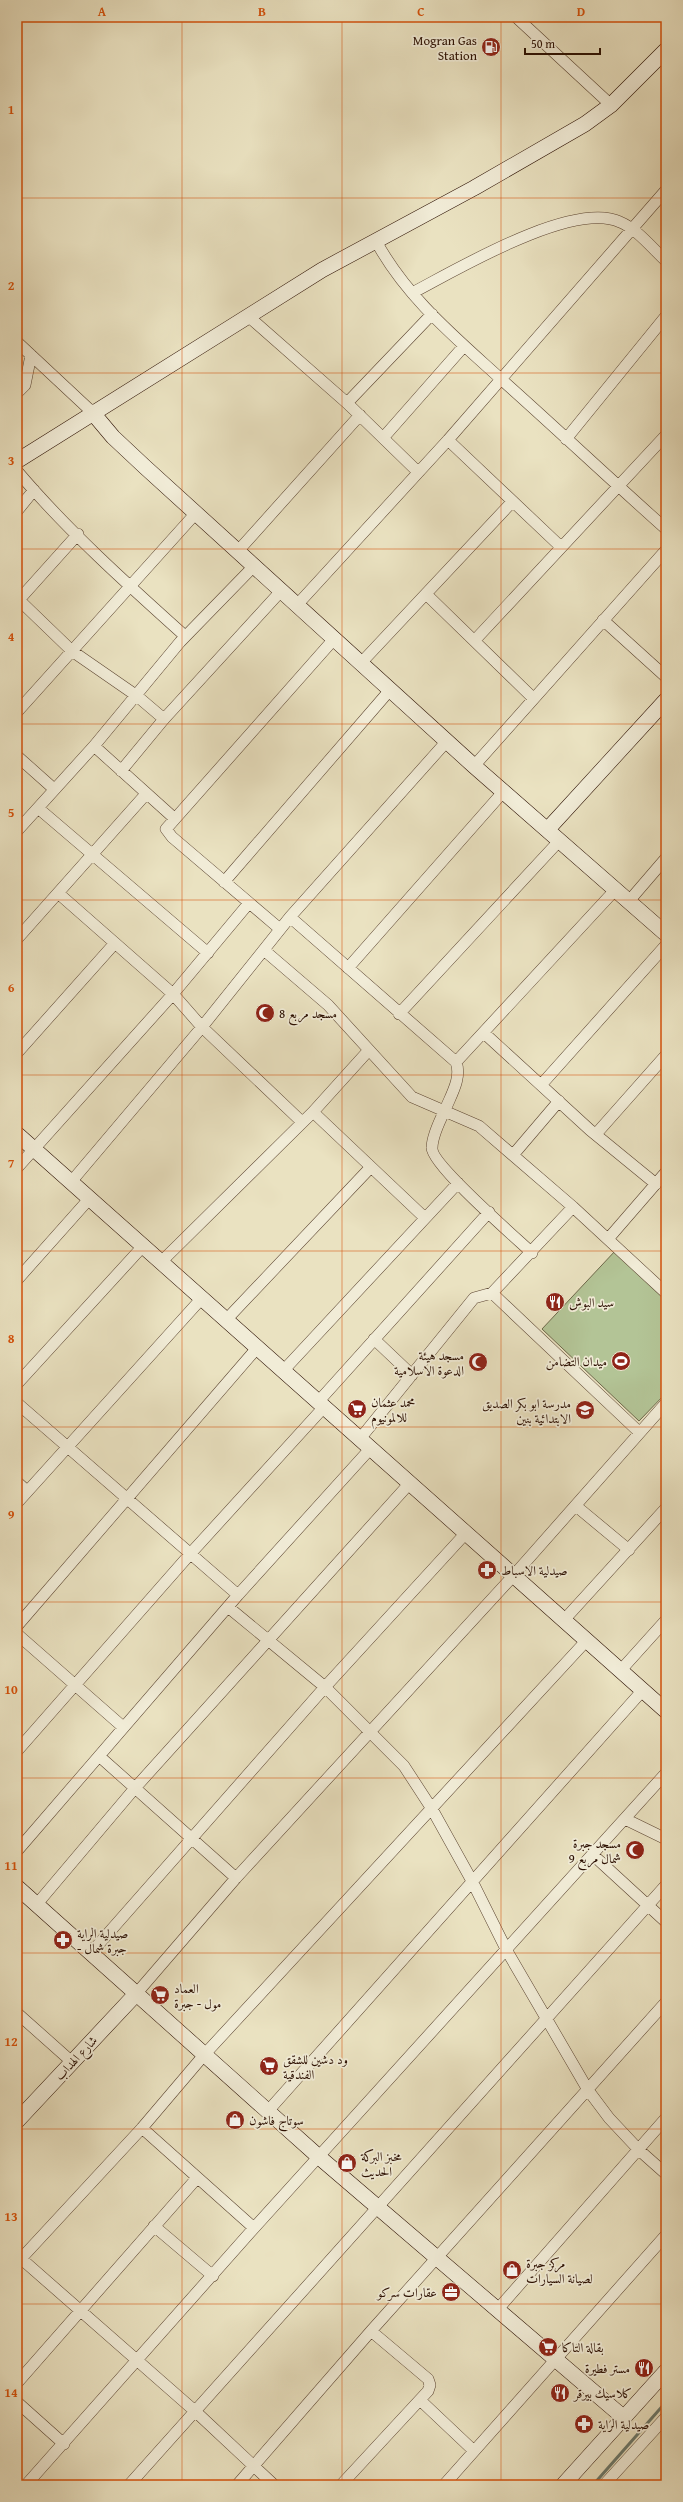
<svg xmlns="http://www.w3.org/2000/svg" width="683" height="2502" font-family="'Gentium Book Plus',Amiri,serif">
	<style>
		.grass { fill: #b3c496; stroke: #6e694b }
		.lines { fill: none; stroke-linecap: round; stroke-linejoin: round }
		.stream { stroke: #6c786a; stroke-width: 3 }
		.street-casing { stroke: #5a4330; stroke-width: 12 }
		.secondary-casing { stroke: #2a0e00; stroke-width: 16 }
		.street { stroke: #f1ecd7; stroke-width: 11 }
		.secondary { stroke: #f1ecd7; stroke-width: 15 }
		.grid { fill: none; stroke: #d5520b; stroke-width: 1; stroke-opacity: 0.55 }
		.labels { text-anchor: middle; dominant-baseline: central; stroke-width: 3.5; stroke-linejoin: round; paint-order: stroke }
		.poi-label { font-size: 13px; fill: #2a0e00; stroke: #f1ecd7; text-anchor: start }
		.street-label { font-size: 13px; fill: #2a0e00; stroke: #f1ecd7 }
		.neatline { fill: none; stroke: #d5520b; stroke-width: 1.5 }
		.grid-label { font-size: 13px; text-anchor: middle; font-weight: bold; fill: #d5520b }
	</style>
	<rect width="100%" height="100%" fill="#eae2c1"/>
	<filter id="stains"><feTurbulence type="fractalNoise" baseFrequency=".005" numOctaves="4"/><feColorMatrix values="0 0 0 0 .2 0 0 0 0 .09 0 0 0 0 .02 0 0 0 .5 -.17"/></filter>
	<radialGradient id="worn" r=".72"><stop offset=".6" stop-color="#630" stop-opacity="0"/><stop offset="1" stop-color="#630" stop-opacity=".3"/></radialGradient>
	<path class="grass" d="M616 1250 666 1298V1393L639 1421 542 1329Z"/>
	<g class="lines">
		<path class="stream" d="M593 2485 666 2402"/>
		<g class="street-casing">
			<path id="street" d="M516 17 611 105
				M376 241C406 297 456 338 502 380 557 429 611 480 666 529
				M412 293C456 270 573 200 620 222 637 229 652 248 666 261
				M248 316 347 403 418 472
				M17 342 92 412
				M17 393 25 385 31 355
				M347 403 432 314
				M383 438 464 346
				M566 439 666 316
				M448 440 561 547
				M17 471C67 530 127 584 185 636
				M17 511 34 490
				M238 551 360 415
				M426 594 533 698
				M17 598 72 651 137 696 164 719
				M17 602 78 534
				M297 605 448 440 666 190
				M603 620 666 677
				M475 640 666 435
				M361 663 512 502
				M17 712 196 513
				M94 746 174 818
				M17 756 54 789
				M474 766 666 550
				M121 771 164 719 281 591
				M38 808 208 953
				M17 831 94 746 180 642 255 565
				M224 882 390 690
				M58 893 173 994 202 1027 302 1122
				M629 901 666 858
				M290 917 456 1062C462 1078 451 1095 445 1110 440 1120 432 1137 432 1148 431 1164 516 1238 532 1253
				M280 929 172 837 166 829 334 639
				M17 939 146 794
				M265 951 328 1005 412 1097 479 1126 573 1207
				M348 968 504 791
				M399 1014 560 840
				M484 1033 590 1130 656 1184
				M17 1053 115 943
				M456 1062 616 889
				M541 1085 666 945
				M313 1112 425 1218
				M596 1134 666 1055
				M513 1155 559 1101
				M17 1168 173 994 249 903
				M71 1182 202 1027 290 917 447 741
				M608 1239 666 1172
				M162 1261 313 1112 369 1050
				M17 1280 90 1198
				M492 1293 639 1432
				M226 1320 370 1168
				M374 1339 412 1375
				M283 1371 458 1183
				M17 1384 144 1245
				M318 1402 489 1212
				M17 1403 238 1595
				M359 1440 474 1298 492 1293 573 1207 666 1293
				M17 1482 27 1491
				M17 1503 202 1298
				M576 1506 629 1550
				M228 1607 325 1687 404 1766 432 1809 472 1881 507 1951 588 2090 609 2118 639 2150 666 2174
				M564 1620 666 1508
				M17 1626 257 1348
				M17 1634 123 1727
				M621 1670 666 1620
				M17 1751 191 1553 324 1407
				M99 1756 236 1878
				M625 1819 666 1839
				M17 1851 238 1595 370 1449
				M593 1855 666 1922
				M37 1904 135 1788 409 1484
				M90 1954 325 1687 465 1534
				M136 1994 236 1878 514 1575 666 1403
				M17 2013 72 2062
				M268 2111 643 1690
				M142 2128 254 2228
				M154 2226 213 2276
				M17 2255 196 2412 274 2485
				M17 2263 142 2128 204 2055 587 1640
				M498 2309 666 2118
				M17 2383 197 2178
				M420 2400 474 2451
				M17 2402 64 2444
				M26 2485 254 2228 666 1773
				M129 2485 666 1885
				M237 2485 371 2331 666 2002
				M341 2485 428 2391 430 2385 428 2379 371 2331
				M444 2485 666 2235
				M604 2485 666 2417"/>
		</g>
		<g class="secondary-casing">
			<path id="secondary" d="M92 412 113 437 145 467 474 766 666 934
				M17 461 322 270 474 188 585 124 611 105 666 50
				M548 829 666 700
				M17 1134 666 1711
				M17 1887 319 2157 623 2417
				M17 2121 136 1994
				M563 2485 666 2371"/>
		</g>
		<use href="#street" class="street"/>
		<use href="#secondary" class="secondary"/>
	</g>
	<path class="grid" d="M182 17V2485M342 17V2485M501 17V2485M17 198H666M17 373H666M17 549H666M17 724H666M17 900H666M17 1075H666M17 1251H666M17 1427H666M17 1602H666M17 1778H666M17 1953H666M17 2129H666M17 2304H666"/>
	<defs>
		<g id="fuel-disc" transform="scale(1)"><circle r="9.5" fill="#8f2418" stroke="#f1ecd7"/><path d="M-5.5-6h7V0h2V4h1.3V-2.5L3-4.5l.8-.8L6-3V5H2.5V1h-1V6h-7ZM-4.2-4.7v3.2H.2V-4.7Z" fill="#fff"/></g>
		<g id="mosque-disc" transform="scale(1)"><circle r="9.5" fill="#8f2418" stroke="#f1ecd7"/><path d="M3.5-4.9A6 6 0 1 0 3.5 4.9A5 5 0 1 1 3.5-4.9Z" fill="#fff"/></g>
		<g id="restaurant-disc" transform="scale(1)"><circle r="9.5" fill="#8f2418" stroke="#f1ecd7"/><path d="M-5-6h1v4h1v-4h1v4h1v-4h1v5L-1.5 .5V6h-2V.5L-5-1ZM5-6V6H3V1.5H1.5Q1.5-4 5-6Z" fill="#fff"/></g>
		<g id="stadium-disc" transform="scale(1)"><circle r="9.5" fill="#8f2418" stroke="#f1ecd7"/><path d="M0-5a6.5 5 0 1 0 0 10a6.5 5 0 1 0 0-10ZM-3.5-1.8h7v3.6h-7Z" fill="#fff"/></g>
		<g id="supermarket-disc" transform="scale(1)"><circle r="9.5" fill="#8f2418" stroke="#f1ecd7"/><path d="M-6-5.5h2.5l.6 2H6L4.5 2H-2.5L-4.4-4H-6ZM-1.5 3.2a1.3 1.3 0 1 0 .1 0ZM3 3.2a1.3 1.3 0 1 0 .1 0Z" fill="#fff"/></g>
		<g id="school-disc" transform="scale(1)"><circle r="9.5" fill="#8f2418" stroke="#f1ecd7"/><path d="M0-5L7-2L0 1L-7-2ZM-4 1L0 2.5L4 1V4Q0 6-4 4Z" fill="#fff"/></g>
		<g id="pharmacy-disc" transform="scale(1)"><circle r="9.5" fill="#8f2418" stroke="#f1ecd7"/><path d="M-2-6h4v4h4v4h-4v4h-4v-4h-4v-4h4Z" fill="#fff"/></g>
		<g id="shop-disc" transform="scale(1)"><circle r="9.5" fill="#8f2418" stroke="#f1ecd7"/><path d="M-5-2.5h2.3a2.7 3.5 0 0 1 5.4 0H5L5.5 6h-11ZM-1.5-2.5h3a1.5 2.3 0 0 0-3 0Z" fill="#fff"/></g>
		<g id="office-disc" transform="scale(1)"><circle r="9.5" fill="#8f2418" stroke="#f1ecd7"/><path d="M-6-3h4V-5.5h4V-3h4V5H-6ZM-1-4.5V-3h2v-1.5ZM-6 0V1H6V0Z" fill="#fff"/></g>
	</defs>
	<g fill-rule="evenodd">
		<use href="#fuel-disc" x="491" y="47"/>
		<use href="#mosque-disc" x="265" y="1013"/>
		<use href="#restaurant-disc" x="555" y="1302"/>
		<use href="#stadium-disc" x="621" y="1361"/>
		<use href="#mosque-disc" x="478" y="1362"/>
		<use href="#supermarket-disc" x="357" y="1409"/>
		<use href="#school-disc" x="585" y="1410"/>
		<use href="#pharmacy-disc" x="487" y="1570"/>
		<use href="#mosque-disc" x="635" y="1850"/>
		<use href="#pharmacy-disc" x="63" y="1940"/>
		<use href="#supermarket-disc" x="160" y="1995"/>
		<use href="#supermarket-disc" x="269" y="2066"/>
		<use href="#shop-disc" x="235" y="2120"/>
		<use href="#shop-disc" x="347" y="2163"/>
		<use href="#shop-disc" x="512" y="2270"/>
		<use href="#office-disc" x="451" y="2292"/>
		<use href="#supermarket-disc" x="548" y="2347"/>
		<use href="#restaurant-disc" x="644" y="2368"/>
		<use href="#restaurant-disc" x="560" y="2393"/>
		<use href="#pharmacy-disc" x="584" y="2424"/>
	</g>
	<g class="labels">
		<g class="poi-label">
			<text x="477" y="40" text-anchor="end">Mogran Gas<tspan x="477" dy="15">Station</tspan></text>
			<text x="279" y="1013">مسجد مربع 8</text>
			<text x="569" y="1302">سيد البوش</text>
			<text x="464" y="1355" text-anchor="end">مسجد هيئة<tspan x="464" dy="15">الدعوة الاسلامية</tspan></text>
			<text x="607" y="1361" text-anchor="end">ميدان التضامن</text>
			<text x="371" y="1402">محمد عثمان<tspan x="371" dy="15">للالمونيوم</tspan></text>
			<text x="571" y="1403" text-anchor="end">مدرسة ابو بكر الصديق<tspan x="571" dy="15">الابتدائية بنين</tspan></text>
			<text x="501" y="1570">صيدلية الاسباط</text>
			<text x="621" y="1843" text-anchor="end">مسجد جبرة<tspan x="621" dy="15">شمال مربع 9</tspan></text>
			<text x="77" y="1933">صيدلية الراية<tspan x="77" dy="15">- جبرة شمال</tspan></text>
			<text x="174" y="1988">العماد<tspan x="174" dy="15">مول - جبرة</tspan></text>
			<text x="283" y="2059">ود دشين للشقق<tspan x="283" dy="15">الفندقية</tspan></text>
			<text x="249" y="2120">سوتاج فاشون</text>
			<text x="361" y="2156">مخبز البركة<tspan x="361" dy="15">الحديث</tspan></text>
			<text x="526" y="2263">مركز جبرة<tspan x="526" dy="15">لصيانة السيارات</tspan></text>
			<text x="437" y="2292" text-anchor="end">عقارات سركو</text>
			<text x="562" y="2347">بقالة التاكا</text>
			<text x="630" y="2368" text-anchor="end">مستر فطيرة</text>
			<text x="574" y="2393">كلاسيك بيرقر</text>
			<text x="598" y="2424">صيدلية الراية</text>
		</g>
		<g class="street-label">
			<text transform="translate(76 2058) rotate(-47)">شارع الهداب</text>
		</g>
	</g>
	<rect width="683" height="2502" fill="none" stroke="#eae2c1" stroke-width="44"/>
	<path d="M525 48v6h75v-6" fill="none" stroke="#2a0e00" stroke-width="2"/>
	<text x="531" y="48" font-size="12" fill="#2a0e00" stroke="#f1ecd7" stroke-width="3" paint-order="stroke">50 m</text>
	<rect x="22" y="22" width="639" height="2458" class="neatline"/>
	<g class="grid-label">
		<text x="102" y="16">A</text>
		<text x="262" y="16">B</text>
		<text x="421" y="16">C</text>
		<text x="581" y="16">D</text>
		<text x="11" y="114">1</text>
		<text x="11" y="290">2</text>
		<text x="11" y="465">3</text>
		<text x="11" y="641">4</text>
		<text x="11" y="817">5</text>
		<text x="11" y="992">6</text>
		<text x="11" y="1168">7</text>
		<text x="11" y="1343">8</text>
		<text x="11" y="1519">9</text>
		<text x="11" y="1694">10</text>
		<text x="11" y="1870">11</text>
		<text x="11" y="2046">12</text>
		<text x="11" y="2221">13</text>
		<text x="11" y="2397">14</text>
	</g>
	<rect width="100%" height="100%" filter="url(#stains)"/>
	<rect width="100%" height="100%" fill="url(#worn)"/>
</svg>
